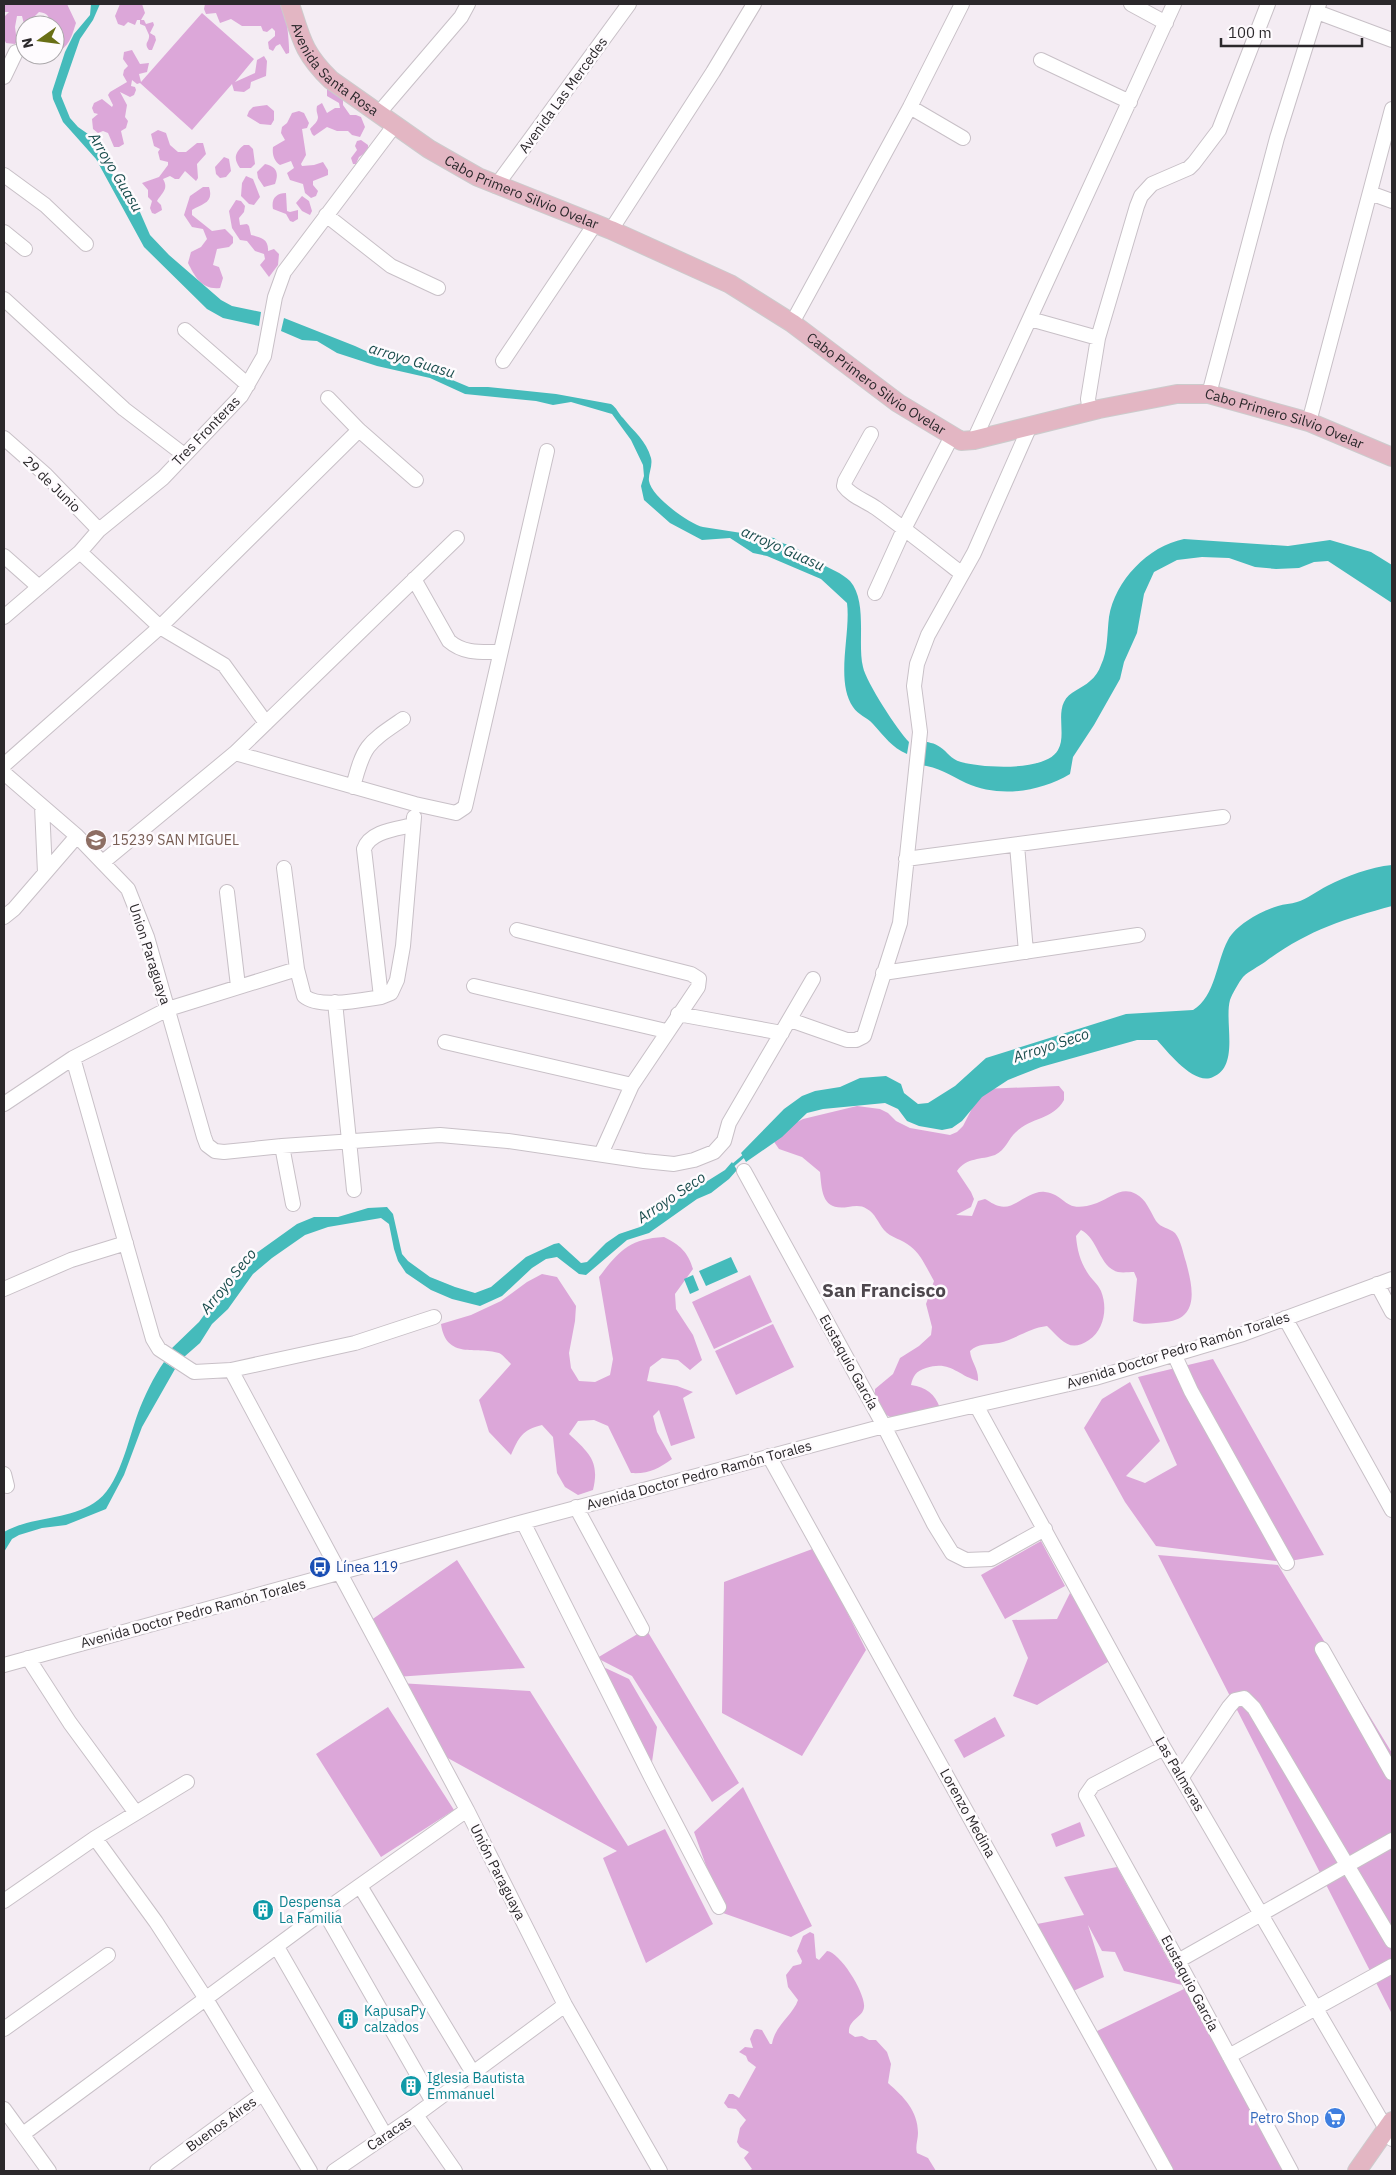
<svg xmlns="http://www.w3.org/2000/svg" width="1396" height="2175" font-family="'IBM Plex Sans',sans-serif">
	<style>
		.green { fill: #dca7d9 }
		.water { fill: #45bbbb }
		.lines { fill: none; stroke-linecap: round; stroke-linejoin: round }
		.stream { stroke: #45bbbb; stroke-width: 3 }
		.minor-casing { stroke: #c8c0c7; stroke-width: 16 }
		.major-casing { stroke: #cccbcc; stroke-width: 20 }
		.minor { stroke: #fff; stroke-width: 14 }
		.major { stroke: #e3b6c3; stroke-width: 18 }
		.labels { text-anchor: middle; dominant-baseline: central; stroke-width: 5; stroke-linejoin: round; paint-order: stroke }
		.street-label { font-size: 14px; fill: #2b282b; stroke: #fefbfe }
		.education-label { font-size: 14px; fill: #785e54; stroke: #fefbfe; text-anchor: start }
		.transit-label { font-size: 14px; fill: #164399; stroke: #fefbfe; text-anchor: start }
		.culture-label { font-size: 14px; fill: #0d838f; stroke: #fefbfe; text-anchor: start }
		.shop-label { font-size: 14px; fill: #366cbe; stroke: #fefbfe; text-anchor: end }
		.water-label { font-size: 15px; font-style: italic; fill: #1a4d4d; stroke: #fefbfe }
		.district-label { font-size: 19px; font-weight: bold; fill: #4d474d; stroke: #fefbfe }
	</style>
	<rect width="100%" height="100%" fill="#f4ecf3"/>
	<path class="green" d="M4 4H67L76 23C72 35 69 49 55 52V25H48L50 22C49 15 46 13 39 12L35 16 39 25H25V28L22 16H17L15 27 17 42 15 44 6 43 4 39V17L9 12H4Z
		M120 4H142L145 13 141 20H144L146 24 153 22 154 25 150 33 155 36 156 40 152 50H149C143 43 150 42 149 35L145 26 140 24V20H137L135 25 128 22 124 26 118 24 115 16Z
		M205 4H284C286 11 290 48 289 53L286 54 280 44 276 46 273 51 269 49 268 42 275 36V31L272 28 267 32 263 31 261 26H242L231 19 220 23 216 13 206 14 204 9Z
		M202 13 254 59 235 82 255 73 257 60 264 56 267 61 266 76 251 82 250 88 244 92 234 91 232 84 192 130 140 83 137 84 132 80 131 86 135 87 136 90 134 95 130 97 120 92 127 105 125 117 128 121 126 128 121 131 124 144 119 147H114L108 133 103 131 98 133 93 129 92 119 98 114 94 113 92 108 94 103 102 99 112 107 113 105 108 95 110 92 127 82 123 75 124 70 128 66 123 59 124 52 132 50 140 64 149 63 147 72 139 74 141 82Z
		M327 87 343 99V105L350 115H356L361 117 365 127 360 137 352 135 348 131H337L327 127 314 136 312 134 310 129C313 125 318 122 318 117 317 112 316 111 317 106L322 103 327 113 335 108H340L339 103 327 96Z
		M267 105 274 111V120L271 125 260 124 247 116 249 111 253 107Z
		M299 111 304 113 309 123 307 128 302 129 306 155 301 164 302 166 314 165 323 162 328 170V175L313 181V185L318 191 316 196 311 198 305 193 303 184 290 180 287 173 294 168 291 161 280 165C274 161 272 154 273 147L285 140 281 133 282 127 287 123 292 113Z
		M158 130 166 133 170 145 178 152H186L197 143H203L206 154 197 164 198 178 196 181 185 171 179 179H175L170 176 163 179C169 189 162 193 157 201L161 205 162 210 155 214 152 213 150 208 152 201 148 197V190L142 183 159 177 168 165V162L160 160 158 152 160 149 154 146 151 134Z
		M361 140 368 145V151L359 157 356 164H353L351 158 357 150 355 146 357 141Z
		M244 145H249L253 149 255 164 251 168H240C233 159 235 152 244 145Z
		M224 157 229 159 231 171 226 177 220 178 216 174 215 167Z
		M265 164C277 167 279 173 275 184L264 187 258 178 257 172Z
		M246 176 253 179 260 197 254 205 249 204 241 196 242 183Z
		M203 187H209C214 203 203 203 192 210V215L212 231 225 229 233 237V243L229 247 217 249 213 265 219 267 223 278 220 288C202 290 195 277 188 263L191 252 201 247 207 239 203 229 192 227 184 215 190 196Z
		M286 193 287 211 290 212 298 210V219L293 222 290 221 286 214 273 209C271 199 276 193 286 193Z
		M302 196 309 201 312 211 310 215 302 211 296 203Z
		M236 200 241 201 245 206 244 212 239 218 240 225 247 224 249 226 251 235C259 237 269 238 268 251L274 249 279 254 278 265 269 277 260 265 265 259 264 254 255 251 247 241 240 240 232 228 229 211Z
		M1059 1086 1064 1092V1100C1053 1120 1031 1117 1016 1132 1008 1139 1006 1150 995 1155 981 1160 967 1157 957 1171L971 1192 974 1199 971 1207 956 1215 972 1216 978 1201 985 1199C989 1201 994 1205 999 1206 1014 1211 1028 1190 1045 1192 1068 1195 1063 1215 1097 1203 1111 1198 1121 1186 1136 1194 1146 1199 1150 1211 1156 1221 1161 1228 1169 1228 1175 1233 1181 1240 1183 1253 1186 1262 1192 1285 1201 1318 1166 1322 1154 1323 1143 1326 1133 1321L1137 1279 1134 1272C1129 1272 1123 1273 1118 1272 1099 1267 1098 1238 1081 1230L1076 1236C1077 1249 1080 1261 1087 1272 1091 1279 1098 1284 1101 1291 1108 1308 1104 1330 1089 1340 1069 1354 1061 1339 1047 1326 1029 1328 1016 1339 999 1343 988 1345 978 1343 970 1351 971 1362 979 1369 978 1381 957 1375 950 1360 926 1368 916 1371 913 1376 911 1385 926 1387 935 1394 940 1408L922 1419 890 1417 883 1413 875 1398V1389L893 1374 900 1358 919 1346 931 1335 932 1327 926 1304 934 1281C927 1269 921 1254 910 1246 902 1239 891 1238 884 1230 878 1223 875 1213 867 1209 861 1205 855 1206 848 1207 822 1211 822 1192 820 1172L802 1157 779 1149 770 1136 803 1119 857 1106 880 1109 888 1113 896 1121 910 1128 950 1135 957 1132 963 1126 982 1089Z
		M664 1237C680 1245 688 1252 693 1269L675 1294 676 1309 693 1335 702 1360 690 1370 678 1360 662 1358 650 1367 647 1381 677 1386 693 1392 683 1398 695 1438 671 1446 659 1410 653 1416 657 1432 672 1459C658 1469 649 1474 631 1473L608 1426 594 1420 578 1421 569 1434C589 1453 600 1461 593 1490L578 1495 565 1487 557 1473 553 1437 542 1425C522 1430 519 1437 511 1455L489 1432 479 1400 511 1364C508 1361 503 1355 499 1353 476 1346 446 1360 441 1324L471 1315 501 1301 527 1282 542 1274 557 1277 576 1306 575 1321 569 1353 571 1368 579 1381 595 1382 610 1375 613 1359 599 1277C620 1250 629 1239 664 1237Z
		M750 1275 772 1322 714 1349 692 1302Z
		M773 1324 794 1367 736 1395 715 1351Z
		M1213 1359 1324 1555 1284 1562 1156 1546 1125 1502 1084 1428 1102 1399 1130 1382 1160 1441 1126 1476 1145 1483 1177 1465 1138 1377Z
		M1041 1541 1065 1586 1005 1619 981 1575Z
		M815 1548 866 1650 802 1756 722 1713 724 1582Z
		M1158 1555 1278 1565 1392 1753V2014Z
		M457 1560 525 1668 396 1677 367 1623Z
		M1070 1593 1116 1657 1037 1705 1013 1696 1028 1658 1012 1620 1057 1619Z
		M646 1629 739 1783 712 1802 632 1676 597 1658Z
		M599 1665 629 1679 657 1727 652 1762Z
		M399 1683 530 1691 628 1846 665 1829 713 1924 646 1963 603 1858 617 1851 435 1751Z
		M388 1707 454 1810 381 1857 316 1754Z
		M995 1717 1005 1736 964 1758 954 1740Z
		M743 1787 812 1926 791 1937 723 1913 694 1832Z
		M1080 1822 1085 1836 1056 1847 1051 1834Z
		M1117 1867 1182 1985 1124 1971 1115 1952 1102 1951 1088 1925 1104 1977 1071 1992 1037 1924 1084 1915 1064 1877Z
		M810 1932 814 1934 816 1958 819 1960 827 1951C840 1952 866 1994 864 2007 863 2018 848 2019 849 2033L855 2037 862 2036 869 2040H876L887 2052 891 2064 888 2083C904 2097 918 2111 918 2133 918 2140 915 2146 917 2153L928 2158 936 2171H748L752 2169 744 2158 749 2152 740 2147 737 2142 740 2128 746 2120 736 2109 728 2108 724 2103 729 2094H733L739 2098 756 2067 748 2061 746 2056 739 2052 745 2047 753 2048 750 2039 754 2030 757 2029 762 2030 770 2044H772C775 2025 793 2015 798 2000L788 1987 786 1975 793 1966 801 1964 802 1961 797 1951 803 1936Z
		M1186 1988 1284 2171H1173L1095 2032Z"/>
	<path class="water" d="M91 4H100L93 20 80 39 62 91 61 96 70 118 78 127 88 134 96 145 105 168 119 180 136 203 150 235 169 255 221 300 232 306 261 312 259 326 223 318 207 309 144 247 96 159 63 122 53 99 52 92 65 52 74 34 90 15Z
		M284 318 355 346 381 358 431 371 469 387H488L556 394 611 404C617 408 618 413 623 418 634 432 646 440 651 458 653 466 648 474 649 481 651 496 689 524 703 527L774 538C783 545 786 543 794 547 803 552 812 559 820 563 830 569 842 573 850 581 868 602 857 643 863 667 866 682 898 731 909 742L907 754C891 747 885 737 873 724 867 717 858 715 853 707 835 681 851 633 847 603L821 579 767 556 753 553 730 538 702 540 670 523 644 500 641 486 644 476 643 465 631 440 612 414 571 402 553 405 536 401 465 394 430 378 377 366 337 353 317 341 302 340 281 331Z
		M1184 539 1288 546 1330 540 1371 552 1392 565V603L1328 561 1314 562 1299 568 1276 569 1255 567 1229 558 1202 557 1177 560 1154 572 1144 594 1137 633 1124 662 1120 679 1094 725 1073 757 1070 774C1040 792 999 798 966 783 949 775 939 767 920 765L922 741C927 742 935 743 940 747 948 752 950 759 961 762 982 768 1046 772 1058 750 1066 736 1057 716 1064 702 1069 691 1082 689 1090 681 1095 677 1099 671 1101 665 1108 651 1107 633 1109 617 1115 581 1148 546 1184 539Z
		M1392 865V906C1344 919 1306 931 1265 962 1258 967 1249 971 1243 977 1239 982 1232 994 1230 1000 1224 1022 1240 1066 1213 1077 1194 1086 1168 1052 1157 1040H1137L1041 1067 1008 1080 982 1097 962 1121 952 1128 942 1130 919 1126 907 1121 898 1109 885 1103 823 1109 807 1113 782 1137 746 1162 741 1153 784 1109 802 1096 815 1091 840 1087 860 1078 886 1076 901 1084 904 1093 918 1104 928 1103 955 1086 986 1058 1126 1014 1193 1010C1216 996 1216 962 1228 940 1237 924 1261 911 1278 906 1284 904 1291 904 1297 902 1307 899 1317 891 1327 886 1347 876 1370 867 1392 865Z
		M732 1162 737 1170 729 1179 711 1193 697 1199 649 1233 627 1240 586 1275 579 1274 557 1257 546 1259 532 1268 502 1296 480 1306 452 1299 431 1290 406 1273 398 1261 394 1249 389 1224 381 1218 328 1227 305 1235 272 1258 253 1274 228 1309 212 1324 200 1343 184 1357 171 1349 199 1322 231 1278 251 1257 297 1224 314 1217H338L368 1208 387 1207 393 1214 402 1254 408 1261 430 1277 455 1287 475 1293 491 1287 526 1257 554 1244 559 1243 581 1263 587 1262 606 1243 619 1234 640 1227 669 1205 725 1170Z
		M731 1257 738 1272 706 1286 699 1271Z
		M693 1275 699 1290 690 1294 684 1279Z
		M164 1362 175 1369 142 1427 124 1475 106 1509 66 1525 42 1528 19 1535 12 1539 4 1552V1532C32 1516 66 1521 94 1503 119 1488 128 1440 138 1413 144 1397 154 1376 164 1362Z"/>
	<g class="lines">
		<path class="stream" d="M731 1167 745 1155"/>
		<g class="minor-casing">
			<path id="minor" d="M1131 4 1166 23
				M1317 12 1392 40
				M1041 60 1130 102
				M4 77 16 52
				M910 107 963 138
				M378 114 461 17 468 4
				M4 175 45 205 86 244
				M496 186 629 4
				M1370 193 1392 201
				M326 215 391 266 438 288
				M611 230 713 72 754 4
				M4 232 25 249
				M4 299 124 409 183 454
				M1030 319 1098 338
				M792 323 910 107 962 4
				M185 330 248 385
				M503 361 595 224
				M1209 394 1277 138 1319 4
				M328 398 359 430 416 480
				M1090 411 1088 399 1098 338 1137 206 1141 196 1152 184 1189 168 1194 163 1219 130 1268 4
				M1309 422 1392 109
				M871 434 845 481 844 486C851 496 866 501 876 508 905 529 934 552 962 574
				M4 438 46 475 99 530
				M974 440 1174 4
				M80 552 160 627 224 665 266 723
				M4 556 39 587
				M414 579 449 641C464 654 481 652 500 652
				M875 593 904 529 952 436
				M4 617 80 552 99 530 163 478 241 396 264 356 275 297 284 272 394 126
				M235 753 457 538
				M4 765 160 627 359 430
				M4 773 77 836 128 889 147 937 204 1137 207 1145 215 1151 224 1152 282 1146 440 1135 508 1141 644 1161 674 1164 694 1160 714 1152 724 1141 729 1123 813 979
				M353 787C364 744 368 743 403 719
				M42 806 45 873
				M1017 845 1026 952
				M906 859 1223 817
				M103 862 235 753 415 804 456 813 465 807 547 451
				M284 868 297 969 304 996C319 1009 361 1000 381 997L364 849C370 831 397 829 413 825
				M227 892 238 986
				M4 917 14 909 77 836
				M517 930 691 974 699 979 698 987 632 1085 601 1154
				M883 973 1138 935
				M474 986 666 1031
				M381 997 391 993 397 980 403 946 414 817
				M335 1002 354 1190
				M678 1014 782 1033
				M790 1020 847 1040H856L864 1036 900 923 920 732 914 686 917 664 928 635 974 553 1030 426
				M445 1042 632 1085
				M73 1058 153 1339 159 1349 194 1372 231 1370 467 1810 565 2005 660 2171
				M4 1104 73 1058 168 1009 297 969
				M282 1146 293 1204
				M744 1171 884 1426 934 1524 952 1553 966 1560 991 1559 1045 1529
				M1377 1284 1392 1312
				M4 1289 71 1260 126 1243
				M1285 1318 1392 1510
				M1174 1354 1191 1391 1287 1563
				M231 1370 355 1343 434 1317
				M976 1405 1164 1748 1392 2139
				M769 1456 1166 2171
				M4 1474 7 1486
				M576 1507 642 1629
				M523 1522 651 1777 719 1907
				M1322 1649 1392 1773
				M28 1658 70 1723 136 1813
				M4 1665 523 1522 884 1426 1095 1378 1243 1334 1392 1279
				M1164 1748 1093 1785 1086 1795 1178 1961 1291 2171
				M1182 1777 1229 1707 1235 1700 1244 1698 1254 1708 1392 1941
				M95 1838 156 1922 206 1999 310 2171
				M360 1886 473 2073
				M4 1901 95 1838 187 1782
				M324 1911 433 2102
				M277 1947 385 2135
				M1178 1961 1392 1840
				M4 2029 108 1955
				M1229 2056 1392 1966
				M4 2109 49 2171
				M416 2115 455 2171
				M23 2134 324 1911 467 1810
				M157 2171 262 2094
				M334 2171 416 2115 565 2005"/>
		</g>
		<g class="major-casing">
			<g id="major">
				<path id="s1" d="M290 4C301 38 303 53 331 80L429 149 478 177 611 230 730 284 792 323 898 403 961 441 974 440 1099 409 1177 394H1209L1309 422 1392 457"/>
				<path d="M1357 2171 1392 2121"/>
			</g>
		</g>
		<use href="#minor" class="minor"/>
		<use href="#major" class="major"/>
	</g>
	<defs>
		<g id="school-disc" transform="scale(1.125)"><circle r="9.5" fill="#8d6e63" stroke="#fefbfe"/><path d="M0-5L7-2L0 1L-7-2ZM-4 1L0 2.5L4 1V4Q0 6-4 4Z" fill="#fff"/></g>
		<g id="bus-disc" transform="scale(1.125)"><circle r="9.5" fill="#1a4fb4" stroke="#fefbfe"/><path d="M-5-6H5V4H4V6H2V4H-2V6H-4V4H-5ZM-3.5-4V0h7V-4ZM-3.5 1.2v1.5H-2V1.2ZM2 1.2v1.5H3.5V1.2Z" fill="#fff"/></g>
		<g id="building-disc" transform="scale(1.125)"><circle r="9.5" fill="#0f9aa8" stroke="#fefbfe"/><path d="M-4-6H4V6H1V3H-1V6H-4ZM-2.5-4.3h1.7v1.8h-1.7ZM.8-4.3h1.7v1.8H.8ZM-2.5-1h1.7V.8h-1.7ZM.8-1h1.7V.8H.8Z" fill="#fff"/></g>
		<g id="supermarket-disc" transform="scale(1.125)"><circle r="9.5" fill="#3f7fe0" stroke="#fefbfe"/><path d="M-6-5.5h2.5l.6 2H6L4.5 2H-2.5L-4.4-4H-6ZM-1.5 3.2a1.3 1.3 0 1 0 .1 0ZM3 3.2a1.3 1.3 0 1 0 .1 0Z" fill="#fff"/></g>
	</defs>
	<g fill-rule="evenodd">
		<use href="#school-disc" x="96" y="840"/>
		<use href="#bus-disc" x="320" y="1567"/>
		<use href="#building-disc" x="263" y="1910"/>
		<use href="#building-disc" x="348" y="2019"/>
		<use href="#building-disc" x="411" y="2086"/>
		<use href="#supermarket-disc" x="1335" y="2118"/>
	</g>
	<g class="labels">
		<g class="street-label">
			<text stroke="none"><textPath href="#s1" startOffset="82">Avenida Santa Rosa</textPath></text>
			<text transform="translate(563 95) rotate(-54)">Avenida Las Mercedes</text>
			<text stroke="none"><textPath href="#s1" startOffset="310">Cabo Primero Silvio Ovelar</textPath></text>
			<text stroke="none"><textPath href="#s1" startOffset="715">Cabo Primero Silvio Ovelar</textPath></text>
			<text stroke="none"><textPath href="#s1" startOffset="1150">Cabo Primero Silvio Ovelar</textPath></text>
			<text transform="translate(206 431) rotate(-46)">Tres Fronteras</text>
			<text transform="translate(52 484) rotate(44)">29 de Junio</text>
			<text transform="translate(150 954) rotate(72)">Union Paraguaya</text>
			<text transform="translate(1178 1350) rotate(-17)">Avenida Doctor Pedro Ramón Torales</text>
			<text transform="translate(849 1362) rotate(61)">Eustaquio García</text>
			<text transform="translate(699 1475) rotate(-15)">Avenida Doctor Pedro Ramón Torales</text>
			<text transform="translate(193 1613) rotate(-15)">Avenida Doctor Pedro Ramón Torales</text>
			<text transform="translate(1180 1774) rotate(60)">Las Palmeras</text>
			<text transform="translate(968 1813) rotate(61)">Lorenzo Medina</text>
			<text transform="translate(498 1872) rotate(63)">Unión Paraguaya</text>
			<text transform="translate(1190 1983) rotate(62)">Eustaquio García</text>
			<text transform="translate(221 2124) rotate(-36)">Buenos Aires</text>
			<text transform="translate(389 2133) rotate(-34)">Caracas</text>
		</g>
		<g class="education-label">
			<text x="112" y="840">15239 SAN MIGUEL</text>
		</g>
		<g class="transit-label">
			<text x="336" y="1567">Línea 119</text>
		</g>
		<g class="culture-label">
			<text x="279" y="1902">Despensa<tspan x="279" dy="16">La Familia</tspan></text>
			<text x="364" y="2011">KapusaPy<tspan x="364" dy="16">calzados</tspan></text>
			<text x="427" y="2078">Iglesia Bautista<tspan x="427" dy="16">Emmanuel</tspan></text>
		</g>
		<g class="shop-label">
			<text x="1319" y="2118">Petro Shop</text>
		</g>
		<g class="water-label">
			<text transform="translate(116 172) rotate(59)">Arroyo Guasu</text>
			<text transform="translate(412 360) rotate(17)">arroyo Guasu</text>
			<text transform="translate(783 548) rotate(24)">arroyo Guasu</text>
			<text transform="translate(1051 1045) rotate(-18)">Arroyo Seco</text>
			<text transform="translate(671 1197) rotate(-34)">Arroyo Seco</text>
			<text transform="translate(228 1281) rotate(-51)">Arroyo Seco</text>
		</g>
		<g class="district-label">
			<text x="884" y="1290">San Francisco</text>
		</g>
	</g>
	<rect width="1396" height="2175" fill="none" stroke="#2b282b" stroke-width="10"/>
	<g transform="translate(40 40) rotate(256)"><circle r="24" fill="#fefbfe" stroke="#aaa7aa"/>
	<path d="M0-4L9 19L0 12L-9 19Z" fill="#696f16"/>
	<text y="-8" font-size="14" font-weight="bold" text-anchor="middle" fill="#2b282b">N</text>
	</g>
	<path d="M1221 38v8h141v-8" fill="none" stroke="#2b282b" stroke-width="2.5"/>
	<text x="1228" y="38" font-size="15" fill="#2b282b" stroke="#fefbfe" stroke-width="4" paint-order="stroke">100 m</text>
</svg>
